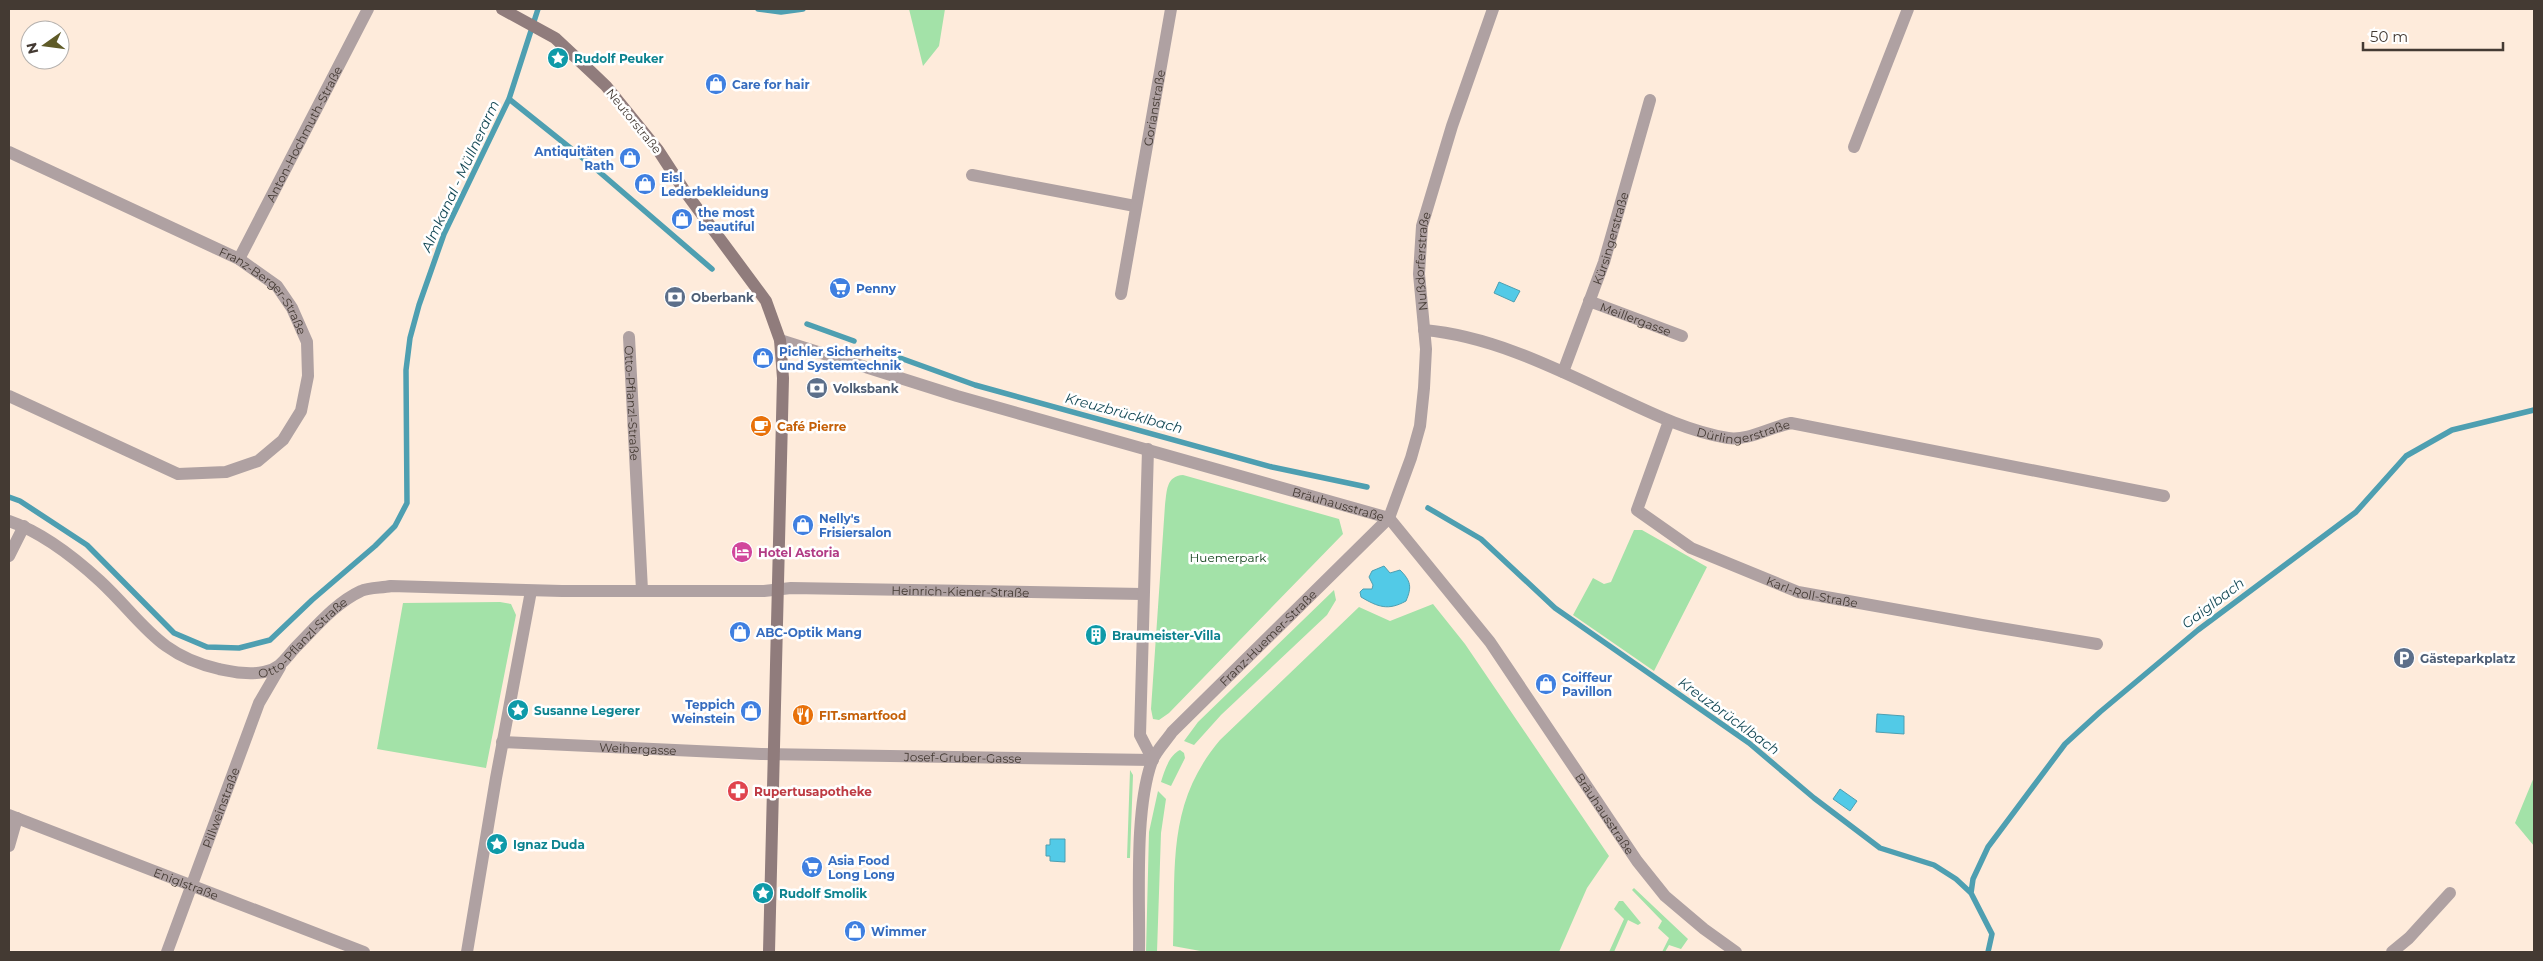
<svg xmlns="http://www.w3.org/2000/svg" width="2543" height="961" font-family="Montserrat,sans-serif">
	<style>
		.green { fill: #a3e2a8 }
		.water { fill: #52cae7; stroke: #4e9fb1 }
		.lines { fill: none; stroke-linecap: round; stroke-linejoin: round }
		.stream { stroke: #4e9fb1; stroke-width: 5.5 }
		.street { stroke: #afa1a2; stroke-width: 12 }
		.secondary { stroke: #907c7c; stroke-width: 12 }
		.labels { text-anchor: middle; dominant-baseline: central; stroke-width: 5; stroke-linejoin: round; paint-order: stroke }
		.culture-label { font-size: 12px; font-weight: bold; fill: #0d838f; stroke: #fff; text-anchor: start }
		.shop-label { font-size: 12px; font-weight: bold; fill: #366cbe; stroke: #fff; text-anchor: start }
		.street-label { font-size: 12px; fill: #443a33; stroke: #fff }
		.service-label { font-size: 12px; font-weight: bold; fill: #4e5e75; stroke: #fff; text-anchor: start }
		.food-label { font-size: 12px; font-weight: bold; fill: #c56008; stroke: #fff; text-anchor: start }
		.hotel-label { font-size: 12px; font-weight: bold; fill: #b23c85; stroke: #fff; text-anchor: start }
		.park-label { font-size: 12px; fill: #10421a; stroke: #fff }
		.health-label { font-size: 12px; font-weight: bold; fill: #be3a42; stroke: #fff; text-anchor: start }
		.water-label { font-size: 14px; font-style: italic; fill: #154956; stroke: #fff }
	</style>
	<rect width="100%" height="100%" fill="#feebdb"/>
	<path class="green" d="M909 9H945L939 46 923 66Z
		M1183 475 1339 519 1343 534 1169 713 1159 720 1153 719 1151 709 1165 505C1167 491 1166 476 1183 475Z
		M1634 530H1642L1707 567 1654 671 1573 615 1593 578 1604 584 1611 582Z
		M1334 590 1336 600 1327 615 1221 715 1194 745 1184 741 1198 722Z
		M500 602 511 604 516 615 486 768 377 749 403 603Z
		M1433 604 1465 644 1609 856 1587 888 1559 952H1206L1173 946C1176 867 1166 804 1220 740L1359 607 1390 621Z
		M1180 750 1184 753 1185 758 1171 786 1161 782C1164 772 1169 755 1180 750Z
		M1130 770 1133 775 1130 858H1127Z
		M2534 777V846L2515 823Z
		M1158 791 1166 799 1161 833 1157 952H1146L1149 832Z
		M1634 888 1688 939 1681 949 1669 945 1665 952H1662L1669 938 1658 928 1662 921 1632 890Z
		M1619 901H1623L1641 923 1638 925 1628 920 1614 952H1609L1624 919 1614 909Z"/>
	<path class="water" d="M1499 282 1520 291 1514 302 1494 293Z
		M1384 566 1390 573 1400 570C1411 581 1412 587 1406 601 1388 611 1378 607 1361 597L1360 592 1363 589H1372L1373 585 1369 577 1372 571Z
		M1877 714 1904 716V734L1876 732Z
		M1840 789 1857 801 1850 811 1833 799Z
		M1050 839H1065V862L1050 861V856H1046V845H1050Z"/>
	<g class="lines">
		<path class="stream" d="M758 9 781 12 803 9
			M509 99 589 163 712 269
			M807 324 854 341
			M878 350 975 385 1272 467 1367 487
			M9 497 20 501 87 545 174 633 207 647 239 648 270 640 312 600 375 546 395 526 407 503 406 370 410 338 419 305 444 234 509 99 538 9
			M1428 508 1481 539 1555 608 1749 743 1814 798 1880 848 1934 865 1956 879 1971 893 1992 934 1988 952
			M1971 893 1973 879 1988 847 2065 744 2100 712 2198 630 2356 512 2406 456 2452 430 2534 410"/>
		<g class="street">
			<path d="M1854 147 1908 9"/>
			<path id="s1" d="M9 152 239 259 277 286 292 308 307 342 308 376 301 411 283 440 258 461 226 472 178 474 9 396"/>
			<path d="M972 175 1135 206"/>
			<path id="s2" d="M239 259 368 9"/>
			<path id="s3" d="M1121 294 1171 9"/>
			<path id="s4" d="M1589 301 1682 336"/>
			<path id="s5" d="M1424 330C1493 336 1559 370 1621 399 1655 415 1691 432 1728 438 1748 441 1771 427 1791 423L2164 496"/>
			<path id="s6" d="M629 337 642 590"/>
			<path id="s7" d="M780 340 957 396 1389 518 1490 642 1637 861 1665 896 1704 929 1736 952"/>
			<path id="s8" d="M1563 372 1604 262 1650 100"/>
			<path id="s9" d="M1669 421 1637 510 1691 548 1798 592 1982 625 2097 644"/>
			<path id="s10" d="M9 521C41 532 75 558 100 581 143 621 157 655 219 669 234 672 248 675 264 672 280 669 285 659 295 648 315 628 335 603 361 591 369 587 381 588 391 586L562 591H764L791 588 1143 594"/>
			<path d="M9 556 24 526"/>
			<path id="s11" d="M502 742 761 754 1153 760 1140 735 1148 449"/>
			<path id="s12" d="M9 815 364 952"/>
			<path d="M9 846 17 818"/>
			<path id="s13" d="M167 952 259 703 280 667"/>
			<path d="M467 952 496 778 531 591"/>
			<path id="s14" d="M1139 952C1140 898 1134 811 1152 761 1156 751 1166 741 1172 732L1389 518 1411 458 1420 426 1424 388 1426 349 1419 274 1422 226 1452 126 1493 9"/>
			<path d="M2392 952 2409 938 2450 893"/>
		</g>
		<path class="secondary" d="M502 9 555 38 586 67 606 86 658 150 686 193 766 301 780 340 783 378 769 952"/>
	</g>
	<defs>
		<g id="sight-disc" transform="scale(1.125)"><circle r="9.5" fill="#0f9aa8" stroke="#fff"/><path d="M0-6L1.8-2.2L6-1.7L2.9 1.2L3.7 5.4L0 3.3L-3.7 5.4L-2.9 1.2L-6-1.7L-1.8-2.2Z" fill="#fff"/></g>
		<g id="shop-disc" transform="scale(1.125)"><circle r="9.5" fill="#3f7fe0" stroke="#fff"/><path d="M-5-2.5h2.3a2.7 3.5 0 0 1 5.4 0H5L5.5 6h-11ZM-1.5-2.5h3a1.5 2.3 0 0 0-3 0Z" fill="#fff"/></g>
		<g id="supermarket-disc" transform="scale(1.125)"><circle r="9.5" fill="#3f7fe0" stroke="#fff"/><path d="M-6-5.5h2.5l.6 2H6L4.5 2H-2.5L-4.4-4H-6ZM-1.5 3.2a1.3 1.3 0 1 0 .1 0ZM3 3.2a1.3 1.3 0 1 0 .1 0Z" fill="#fff"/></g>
		<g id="bank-disc" transform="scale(1.125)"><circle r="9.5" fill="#5c6f8a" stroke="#fff"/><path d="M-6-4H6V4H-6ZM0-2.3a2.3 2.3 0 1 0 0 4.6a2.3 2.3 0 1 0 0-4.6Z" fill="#fff"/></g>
		<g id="cafe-disc" transform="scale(1.125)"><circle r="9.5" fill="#e8710a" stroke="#fff"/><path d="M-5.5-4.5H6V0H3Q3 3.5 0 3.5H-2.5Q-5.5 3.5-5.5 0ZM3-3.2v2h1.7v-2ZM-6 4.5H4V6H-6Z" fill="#fff"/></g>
		<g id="hotel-disc" transform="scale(1.125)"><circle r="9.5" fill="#d1479c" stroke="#fff"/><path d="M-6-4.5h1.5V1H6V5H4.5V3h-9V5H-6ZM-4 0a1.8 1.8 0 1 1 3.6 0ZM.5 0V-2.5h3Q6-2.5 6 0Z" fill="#fff"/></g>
		<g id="building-disc" transform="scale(1.125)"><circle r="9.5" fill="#0f9aa8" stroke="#fff"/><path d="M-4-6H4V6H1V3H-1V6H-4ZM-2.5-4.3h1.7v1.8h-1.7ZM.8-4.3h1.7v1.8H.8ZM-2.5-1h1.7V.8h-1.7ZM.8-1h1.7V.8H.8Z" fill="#fff"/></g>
		<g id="parking-disc" transform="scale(1.125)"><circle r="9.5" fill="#5c6f8a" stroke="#fff"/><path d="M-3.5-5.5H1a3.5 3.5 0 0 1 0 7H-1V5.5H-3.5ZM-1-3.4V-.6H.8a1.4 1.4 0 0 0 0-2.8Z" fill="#fff"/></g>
		<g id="restaurant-disc" transform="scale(1.125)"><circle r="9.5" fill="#e8710a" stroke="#fff"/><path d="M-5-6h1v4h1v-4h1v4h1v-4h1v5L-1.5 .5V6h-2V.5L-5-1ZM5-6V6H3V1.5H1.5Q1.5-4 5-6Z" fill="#fff"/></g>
		<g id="pharmacy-disc" transform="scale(1.125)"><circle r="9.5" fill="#e0444e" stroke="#fff"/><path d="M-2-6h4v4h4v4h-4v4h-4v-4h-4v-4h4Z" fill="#fff"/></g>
	</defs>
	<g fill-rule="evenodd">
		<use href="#sight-disc" x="558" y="58"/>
		<use href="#shop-disc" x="716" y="84"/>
		<use href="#shop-disc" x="630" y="158"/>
		<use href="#shop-disc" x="645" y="184"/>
		<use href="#shop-disc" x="682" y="219"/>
		<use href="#supermarket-disc" x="840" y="288"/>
		<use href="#bank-disc" x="675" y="297"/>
		<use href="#shop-disc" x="763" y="358"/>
		<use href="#bank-disc" x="817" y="388"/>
		<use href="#cafe-disc" x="761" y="426"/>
		<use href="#shop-disc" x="803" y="525"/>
		<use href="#hotel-disc" x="742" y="552"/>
		<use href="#shop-disc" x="740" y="632"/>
		<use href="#building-disc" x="1096" y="635"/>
		<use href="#parking-disc" x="2404" y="658"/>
		<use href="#shop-disc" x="1546" y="684"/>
		<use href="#sight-disc" x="518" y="710"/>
		<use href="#shop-disc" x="751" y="711"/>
		<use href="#restaurant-disc" x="803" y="715"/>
		<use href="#pharmacy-disc" x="738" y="791"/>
		<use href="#sight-disc" x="497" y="844"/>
		<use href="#supermarket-disc" x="812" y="867"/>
		<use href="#sight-disc" x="763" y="893"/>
		<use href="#shop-disc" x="855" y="931"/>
	</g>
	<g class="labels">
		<g class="culture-label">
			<text x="574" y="58">Rudolf Peuker</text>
			<text x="1112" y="635">Braumeister-Villa</text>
			<text x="534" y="710">Susanne Legerer</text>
			<text x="513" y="844">Ignaz Duda</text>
			<text x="779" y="893">Rudolf Smolik</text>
		</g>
		<g class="shop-label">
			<text x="732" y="84">Care for hair</text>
			<text x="614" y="151" text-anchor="end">Antiquitäten<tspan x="614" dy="14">Rath</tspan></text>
			<text x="661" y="177">Eisl<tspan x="661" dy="14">Lederbekleidung</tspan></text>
			<text x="698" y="212">the most<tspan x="698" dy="14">beautiful</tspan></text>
			<text x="856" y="288">Penny</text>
			<text x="779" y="351">Pichler Sicherheits-<tspan x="779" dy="14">und Systemtechnik</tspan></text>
			<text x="819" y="518">Nelly's<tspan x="819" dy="14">Frisiersalon</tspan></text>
			<text x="756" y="632">ABC-Optik Mang</text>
			<text x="1562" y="677">Coiffeur<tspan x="1562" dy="14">Pavillon</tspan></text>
			<text x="735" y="704" text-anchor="end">Teppich<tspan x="735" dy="14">Weinstein</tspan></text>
			<text x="828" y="860">Asia Food<tspan x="828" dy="14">Long Long</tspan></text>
			<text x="871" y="931">Wimmer</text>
		</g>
		<g class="street-label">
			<text stroke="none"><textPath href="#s3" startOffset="189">Gorianstraße</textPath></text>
			<text transform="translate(634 121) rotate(51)">Neutorstraße</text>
			<text stroke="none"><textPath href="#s2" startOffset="141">Anton-Hochmuth-Straße</textPath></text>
			<text stroke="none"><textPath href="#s8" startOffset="142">Kürsingerstraße</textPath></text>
			<text stroke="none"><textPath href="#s14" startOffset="795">Nußdorferstraße</textPath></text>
			<text stroke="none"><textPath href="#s1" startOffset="294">Franz-Berger-Straße</textPath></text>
			<text stroke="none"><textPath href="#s4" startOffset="50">Meillergasse</textPath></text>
			<text stroke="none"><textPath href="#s6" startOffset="66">Otto-Pflanzl-Straße</textPath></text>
			<text stroke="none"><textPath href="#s5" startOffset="340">Dürlingerstraße</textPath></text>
			<text stroke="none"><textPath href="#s7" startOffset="582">Bräuhausstraße</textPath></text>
			<text stroke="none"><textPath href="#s10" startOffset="1034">Heinrich-Kiener-Straße</textPath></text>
			<text stroke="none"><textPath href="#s9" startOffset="290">Karl-Roll-Straße</textPath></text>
			<text stroke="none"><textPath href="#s10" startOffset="358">Otto-Pflanzl-Straße</textPath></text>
			<text stroke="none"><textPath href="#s14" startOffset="362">Franz-Huemer-Straße</textPath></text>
			<text stroke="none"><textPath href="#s11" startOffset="136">Weihergasse</textPath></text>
			<text stroke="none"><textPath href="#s11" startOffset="461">Josef-Gruber-Gasse</textPath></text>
			<text stroke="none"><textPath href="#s13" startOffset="154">Pillweinstraße</textPath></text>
			<text stroke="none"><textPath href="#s7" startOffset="1001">Bräuhausstraße</textPath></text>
			<text stroke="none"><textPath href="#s12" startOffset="190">Eniglstraße</textPath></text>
		</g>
		<g class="service-label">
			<text x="691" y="297">Oberbank</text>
			<text x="833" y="388">Volksbank</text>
			<text x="2420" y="658">Gästeparkplatz</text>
		</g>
		<g class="food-label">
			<text x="777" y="426">Café Pierre</text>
			<text x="819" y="715">FIT.smartfood</text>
		</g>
		<g class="hotel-label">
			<text x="758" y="552">Hotel Astoria</text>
		</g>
		<g class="park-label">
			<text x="1228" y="557">Huemerpark</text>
		</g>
		<g class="health-label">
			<text x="754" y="791">Rupertusapotheke</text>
		</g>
		<g class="water-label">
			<text transform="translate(460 176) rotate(-65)">Almkanal - Müllnerarm</text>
			<text transform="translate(1124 413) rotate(15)">Kreuzbrücklbach</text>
			<text transform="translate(2213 603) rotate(-37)">Gaiglbach</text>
			<text transform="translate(1729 716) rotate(36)">Kreuzbrücklbach</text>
		</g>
	</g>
	<rect width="2543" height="961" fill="none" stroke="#443a33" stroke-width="20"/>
	<g transform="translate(45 45) rotate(256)"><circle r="24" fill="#ffffff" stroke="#b4b0ad"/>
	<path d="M0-4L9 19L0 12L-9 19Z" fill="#5f5b28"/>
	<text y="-8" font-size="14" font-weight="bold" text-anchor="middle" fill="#443a33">N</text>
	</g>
	<path d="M2363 42v8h140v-8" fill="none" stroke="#443a33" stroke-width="2.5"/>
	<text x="2370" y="42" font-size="15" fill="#443a33" stroke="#ffffff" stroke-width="4" paint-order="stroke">50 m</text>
</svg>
